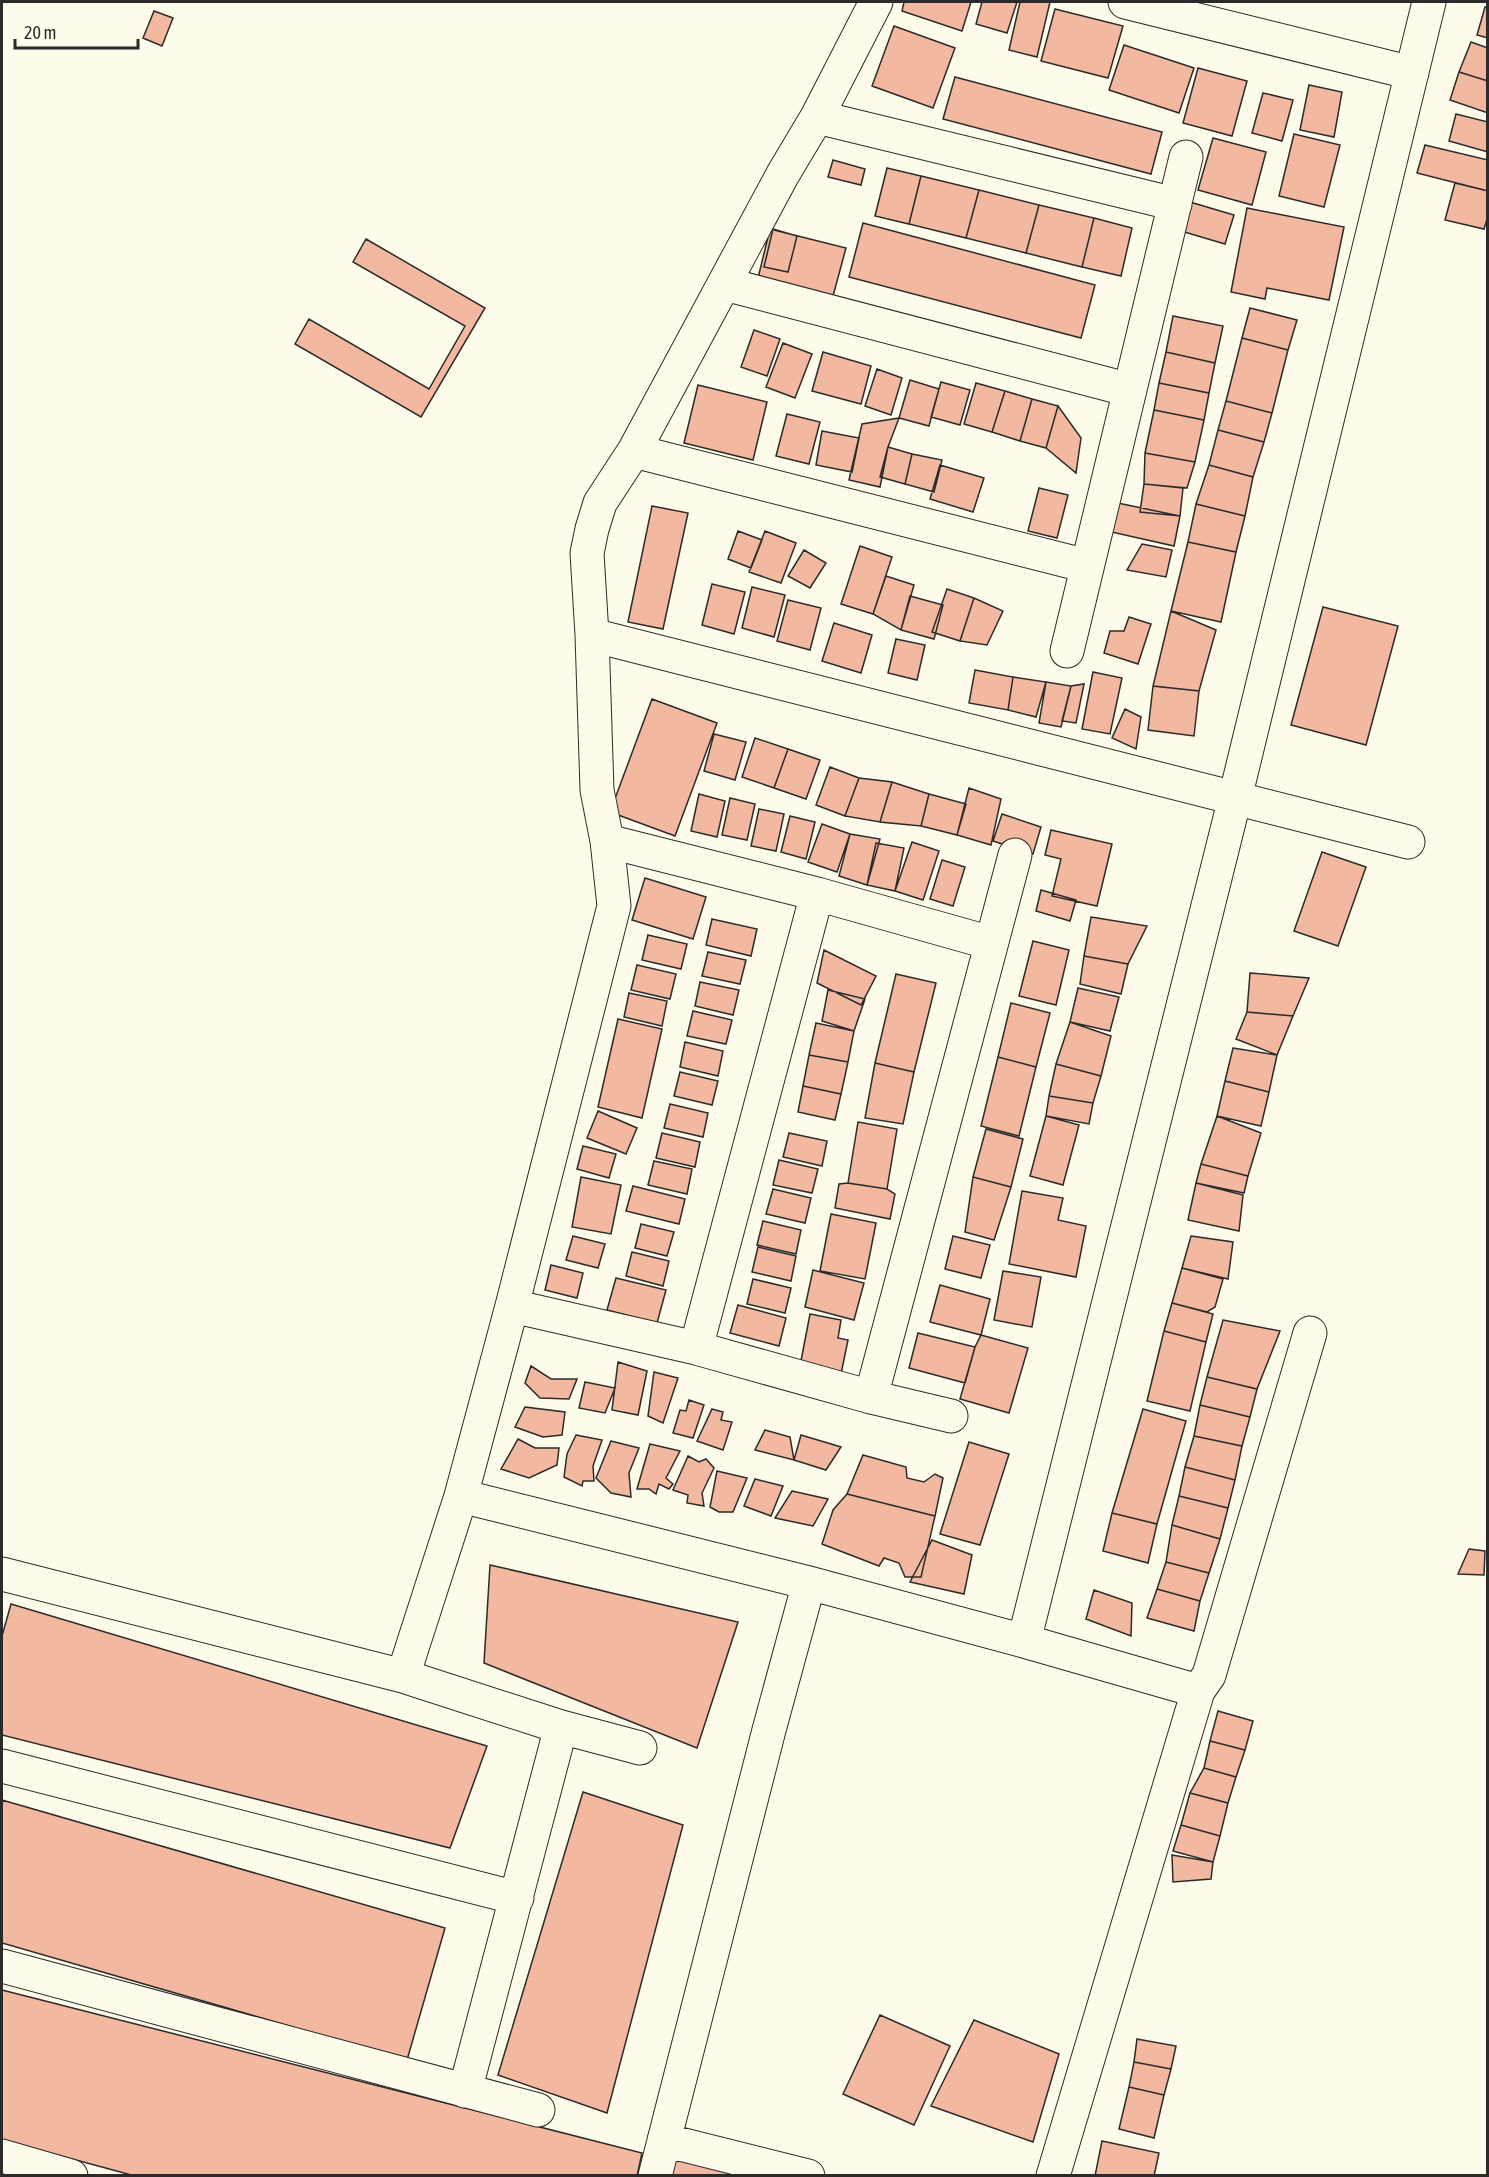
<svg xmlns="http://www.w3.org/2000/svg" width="1489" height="2177" font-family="'Asap Condensed',sans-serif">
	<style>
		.building { fill: #f2b8a0; stroke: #2b2b2b; stroke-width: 1.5 }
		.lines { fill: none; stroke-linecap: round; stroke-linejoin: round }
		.street-casing { stroke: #2b2b2b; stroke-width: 35 }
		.street { stroke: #fdfbea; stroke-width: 33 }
	</style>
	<rect width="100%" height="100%" fill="#fdfbea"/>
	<path class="building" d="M904 2H971L962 31 902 11Z
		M982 2H1017L1007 33 976 24Z
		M1020 2H1050L1037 57 1009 50Z
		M1485 7 1488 8V38L1477 35Z
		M1055 9 1123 26 1108 78 1041 61Z
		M154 11 173 18 162 46 143 38Z
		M894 26 955 48 933 108 872 86Z
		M1471 42 1488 48V81L1459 72Z
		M1124 45 1194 68 1179 113 1109 90Z
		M1198 68 1247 81 1232 136 1183 123Z
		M1459 72 1488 81V113L1450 100Z
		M955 77 1162 132 1151 174 943 119Z
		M1309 85 1342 92 1334 137 1300 130Z
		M1263 93 1293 100 1282 141 1252 133Z
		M1456 114 1488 122V152L1449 141Z
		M1294 134 1340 145 1324 207 1279 196Z
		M1213 138 1266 152 1252 205 1198 190Z
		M1425 145 1488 160V191L1417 173Z
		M833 160 865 169 861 185 828 177Z
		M887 168 921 176 909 224 875 216Z
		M921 176 979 190 966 238 909 224Z
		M1455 183 1488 191V216L1484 229 1445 220Z
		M979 190 1039 205 1026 253 966 238Z
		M1190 202 1234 215 1225 244 1181 231Z
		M1039 205 1094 218 1082 267 1026 253Z
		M1247 208 1344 227 1329 300 1267 288 1265 299 1231 292Z
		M1094 218 1132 228 1121 276 1082 267Z
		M863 223 1095 285 1081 338 849 277Z
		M770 229 846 248 833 296 758 278Z
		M773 229 797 236 788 272 764 267Z
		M366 239 485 308 421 417 295 344 309 319 429 389 465 326 353 262Z
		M1250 308 1297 320 1288 350 1242 338Z
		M1173 316 1223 326 1215 363 1166 352Z
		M754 330 780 339 767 376 741 367Z
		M1242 338 1288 350 1272 413 1226 401Z
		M783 343 812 354 795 398 766 387Z
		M823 352 871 366 861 404 812 391Z
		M1166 352 1215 363 1209 393 1159 383Z
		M877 369 902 378 891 415 865 406Z
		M910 380 939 389 929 426 899 418Z
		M941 382 970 390 960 425 931 417Z
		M976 383 1005 391 992 432 964 424Z
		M1159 383 1209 393 1204 420 1154 410Z
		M698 385 767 402 753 460 684 443Z
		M1005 391 1032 399 1020 441 992 432Z
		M1032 399 1058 406 1046 448 1020 441Z
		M1226 401 1272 413 1264 442 1218 430Z
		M1058 406 1081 438 1076 473 1046 448Z
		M1154 410 1204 420 1195 462 1145 453Z
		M787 414 820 422 809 464 776 456Z
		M899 418 888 447 880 487 849 480 862 424Z
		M1218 430 1264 442 1253 477 1209 465Z
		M822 431 859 438 852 472 816 465Z
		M888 447 912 454 905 484 880 477Z
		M1145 453 1195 462 1187 488 1144 484Z
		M912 454 942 460 934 492 905 484Z
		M940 465 984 478 973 512 930 499Z
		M1209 465 1253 477 1245 516 1196 504Z
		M1144 484 1183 488 1180 516 1140 512Z
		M1039 488 1068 495 1057 538 1028 531Z
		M1113 502 1180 516 1174 546 1107 531Z
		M1196 504 1245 516 1236 552 1188 542Z
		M652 506 688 513 663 629 628 622Z
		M738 531 762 540 751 568 728 559Z
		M765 531 796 543 781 583 749 572Z
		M1188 542 1236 552 1221 622 1171 611Z
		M1142 544 1172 550 1166 577 1127 570Z
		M860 546 892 557 873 614 841 604Z
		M804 550 826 563 810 588 788 576Z
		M886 576 914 585 901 630 873 614Z
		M712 584 745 592 734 634 702 625Z
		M752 587 785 595 774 637 742 628Z
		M947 589 974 598 960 641 932 632Z
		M910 596 943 605 934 639 901 630Z
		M974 598 1003 611 987 645 960 641Z
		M788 600 821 608 810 650 777 641Z
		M1323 607 1398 626 1366 745 1291 725Z
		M1171 611 1216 630 1199 691 1153 686Z
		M1129 617 1151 624 1138 664 1104 653 1110 631H1124Z
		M834 623 872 635 861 673 822 661Z
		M896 639 925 645 917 680 888 673Z
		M975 670 1013 677 1008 710 969 703Z
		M1093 672 1122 678 1110 734 1082 729Z
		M1013 677 1046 682 1036 717 1008 710Z
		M1046 682 1071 686 1061 727 1039 723Z
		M1084 684 1076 723 1062 721 1071 686Z
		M1153 686 1199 691 1194 736 1148 730Z
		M652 699 717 723 675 836 610 812Z
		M1125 709 1141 717 1136 749 1112 738Z
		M714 734 746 742 735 780 704 771Z
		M755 738 788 749 774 788 742 777Z
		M788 749 820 760 806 799 774 788Z
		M830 767 859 778 845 816 816 805Z
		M859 778 892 782 880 822 845 816Z
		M892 782 929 794 921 826 880 822Z
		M969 788 1001 799 991 845 957 835Z
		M699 794 725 801 717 837 691 831Z
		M929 794 966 804 957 835 921 826Z
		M730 798 755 804 747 840 722 835Z
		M759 809 784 814 776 851 751 846Z
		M1002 814 1041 827 1033 854 993 841Z
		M790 816 815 822 806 859 781 852Z
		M822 824 850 834 837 872 808 862Z
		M1051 830 1112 844 1097 906 1052 896 1061 859 1045 855Z
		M850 834 880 839 867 885 839 876Z
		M912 842 939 851 923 900 895 891Z
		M876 843 904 848 895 891 867 885Z
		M1322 852 1366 867 1338 946 1294 931Z
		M942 860 965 867 953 906 930 899Z
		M645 878 706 897 693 939 632 920Z
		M1041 890 1076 900 1070 921 1036 911Z
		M1091 917 1147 926 1128 964 1084 956Z
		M712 919 757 929 751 956 706 945Z
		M648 935 687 944 681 969 642 960Z
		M1033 941 1069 950 1056 1005 1019 996Z
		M824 950 876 976 861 1005 817 983Z
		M708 952 746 960 740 984 702 976Z
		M1084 956 1128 964 1121 994 1080 984Z
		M637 965 676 974 670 999 631 990Z
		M1250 973 1309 978 1293 1016 1247 1012Z
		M896 974 936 983 914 1072 875 1063Z
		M700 982 739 990 733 1015 695 1006Z
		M1078 988 1119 997 1110 1031 1070 1022Z
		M828 990 865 999 854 1031 822 1021Z
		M629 993 667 1001 662 1026 624 1017Z
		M1011 1003 1050 1013 1036 1067 998 1057Z
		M693 1011 732 1020 726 1044 687 1036Z
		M1247 1012 1293 1016 1277 1055 1236 1039Z
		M618 1019 662 1029 642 1118 598 1107Z
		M1070 1022 1111 1036 1101 1076 1056 1064Z
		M816 1023 854 1031 848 1062 809 1055Z
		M685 1042 723 1051 718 1076 680 1067Z
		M1233 1048 1277 1055 1269 1092 1225 1081Z
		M809 1055 848 1062 841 1094 803 1086Z
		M998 1057 1036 1067 1019 1136 981 1126Z
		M875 1063 914 1072 903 1124 865 1118Z
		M1056 1064 1101 1076 1093 1103 1049 1096Z
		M680 1072 718 1081 712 1105 674 1096Z
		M1225 1081 1269 1092 1261 1126 1217 1116Z
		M803 1086 841 1094 835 1120 798 1112Z
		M1049 1096 1093 1103 1089 1124 1046 1116Z
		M670 1104 708 1113 703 1137 664 1128Z
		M598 1111 637 1128 626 1154 587 1138Z
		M1046 1116 1079 1125 1063 1185 1030 1176Z
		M1217 1116 1261 1133 1248 1176 1201 1164Z
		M858 1122 897 1129 887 1189 848 1183Z
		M986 1129 1023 1139 1011 1187 973 1177Z
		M662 1133 700 1142 695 1167 656 1158Z
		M789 1133 827 1141 822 1166 783 1157Z
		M583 1146 616 1154 609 1178 577 1169Z
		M779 1160 818 1169 812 1193 773 1185Z
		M654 1161 692 1169 687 1194 648 1185Z
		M1201 1164 1248 1176 1244 1193 1196 1183Z
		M581 1177 621 1185 611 1234 572 1227Z
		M973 1177 1011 1187 994 1240 965 1232Z
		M848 1183 887 1189 895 1194 890 1219 835 1208 839 1184Z
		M1196 1183 1243 1195 1239 1231 1188 1220Z
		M633 1186 685 1199 679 1224 626 1211Z
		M773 1189 811 1198 805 1223 766 1214Z
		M1022 1191 1063 1198 1058 1220 1086 1226 1076 1277 1009 1264Z
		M831 1214 876 1223 865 1279 820 1271Z
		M763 1221 801 1230 796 1254 757 1245Z
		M641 1224 674 1232 667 1256 635 1248Z
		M573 1236 605 1244 598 1268 566 1260Z
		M953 1236 990 1245 981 1278 945 1269Z
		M1191 1236 1233 1242 1228 1279 1182 1268Z
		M758 1247 796 1256 791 1281 752 1272Z
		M632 1252 669 1261 663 1286 626 1276Z
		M551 1265 583 1273 577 1298 545 1290Z
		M1182 1268 1223 1279 1215 1307 1207 1312 1172 1303Z
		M813 1270 864 1283 854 1320 805 1307Z
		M1003 1271 1041 1277 1032 1327 994 1320Z
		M616 1278 666 1290 657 1323 607 1310Z
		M753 1279 791 1288 785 1313 747 1304Z
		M940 1285 990 1299 981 1335 930 1322Z
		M1172 1303 1213 1314 1206 1342 1164 1331Z
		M738 1305 786 1318 779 1346 730 1333Z
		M810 1314 841 1320 838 1338 848 1340 841 1374 800 1366Z
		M1223 1320 1280 1331 1257 1389 1207 1377Z
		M1164 1331 1206 1342 1190 1411 1147 1401Z
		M918 1333 975 1347 965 1383 909 1368Z
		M981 1335 1028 1348 1009 1413 960 1399 975 1347Z
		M618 1362 647 1371 638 1415 612 1410Z
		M531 1366 551 1379H577L569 1399 540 1398 525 1383Z
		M654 1372 678 1378 663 1423 648 1416Z
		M1207 1377 1257 1389 1250 1417 1200 1405Z
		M585 1382 615 1388 605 1413 579 1408Z
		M689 1400 704 1405 693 1438 673 1433 680 1410 686 1411Z
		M1200 1405 1250 1417 1242 1446 1194 1436Z
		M525 1407 565 1412 562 1435 543 1437 515 1427Z
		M712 1409 723 1412 721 1420 732 1422 723 1450 697 1441Z
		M1143 1409 1186 1421 1157 1524 1112 1513Z
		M765 1430 790 1437 794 1460 755 1450Z
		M576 1435 602 1440 593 1466 594 1481H583L582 1486 564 1477 567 1454Z
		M801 1435 841 1447 826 1470 794 1460Z
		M1194 1436 1242 1446 1235 1480 1185 1467Z
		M518 1439 535 1448H559L557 1465 529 1478 501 1469Z
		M611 1441 639 1448 629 1473 631 1497 611 1493 596 1478Z
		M969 1442 1009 1454 980 1545 940 1534Z
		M650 1444 680 1451 666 1478 673 1484 669 1489 659 1484 656 1494 649 1489H637Z
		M863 1455 906 1467 907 1478 924 1482 935 1474 943 1478 935 1516 847 1494Z
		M688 1456 699 1462 706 1459 714 1468 702 1493 704 1506 687 1503 688 1495 673 1490Z
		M1185 1467 1235 1480 1228 1508 1179 1496Z
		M717 1471 747 1478 733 1512H719L710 1507Z
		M755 1479 783 1486 771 1516 744 1506Z
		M792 1491 828 1499 813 1526 775 1518Z
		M847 1494 935 1516 921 1577H905L899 1563 884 1558 879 1566 822 1544 833 1510Z
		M1179 1496 1228 1508 1220 1539 1172 1525Z
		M1112 1513 1157 1524 1148 1563 1103 1551Z
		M1172 1525 1220 1539 1209 1573 1166 1562Z
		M932 1540 972 1555 964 1594 910 1582Z
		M1469 1549 1485 1551 1484 1575 1458 1574Z
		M1166 1562 1209 1573 1200 1601 1157 1589Z
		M490 1565 738 1622 697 1748 484 1663Z
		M1157 1589 1200 1601 1194 1631 1147 1618Z
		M1094 1590 1132 1603 1131 1636 1086 1619Z
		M11 1604 487 1746 450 1848 2 1735V1636Z
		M1218 1711 1253 1721 1245 1750 1210 1741Z
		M1210 1741 1245 1750 1236 1777 1204 1768Z
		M1204 1768 1236 1777 1228 1803 1190 1793Z
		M583 1792 683 1825 607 2113 498 2075Z
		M1190 1793 1228 1803 1220 1836 1181 1825Z
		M2 1800 445 1928 407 2060 2 1943Z
		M1181 1825 1220 1836 1213 1862 1173 1851Z
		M1172 1855 1213 1862 1211 1879 1173 1882Z
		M2 1990 642 2153 637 2176H135L2 2140Z
		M880 2015 950 2046 914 2125 843 2094Z
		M974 2020 1059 2054 1033 2142 931 2106Z
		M1137 2039 1176 2046 1171 2069 1134 2062Z
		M1134 2062 1171 2069 1164 2095 1129 2087Z
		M1129 2087 1164 2095 1154 2138 1119 2129Z
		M1102 2141 1159 2153 1154 2176H1095Z
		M665 2149 763 2176H660Z"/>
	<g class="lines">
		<g class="street-casing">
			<path id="street" d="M1125 2 1412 73
				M817 117 1175 204
				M725 284 1130 390
				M634 451 1087 566
				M592 635 1408 842
				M1067 651 1186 157
				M607 841 817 894 991 943
				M512 1306 696 1348 871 1397 951 1416
				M696 1348 817 894
				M871 1397 1015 855
				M461 1496 809 1583 1024 1641 1198 1691 1209 1675 1310 1333
				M2 1574 403 1676 561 1727 640 1748
				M1024 1641 1235 798 1429 2
				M403 1676 461 1496 512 1306 614 906 607 841 597 790 592 635 587 553 592 529 600 503 634 451 783 174 817 117 876 2
				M2 1766 517 1898
				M2 1966 538 2110
				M465 2091 561 1727
				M664 2140 808 2176
				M2 2156 71 2176
				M655 2176 769 1730 809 1583
				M1053 2176 1198 1691"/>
		</g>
		<use href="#street" class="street"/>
	</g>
	<rect width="1489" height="2177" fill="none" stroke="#2b2b2b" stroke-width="6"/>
	<path d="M15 39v9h123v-9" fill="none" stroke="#2b2b2b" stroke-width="3"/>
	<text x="24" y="39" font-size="18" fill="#2b2b2b" stroke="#fdfbea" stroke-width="4.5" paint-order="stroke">20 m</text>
</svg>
